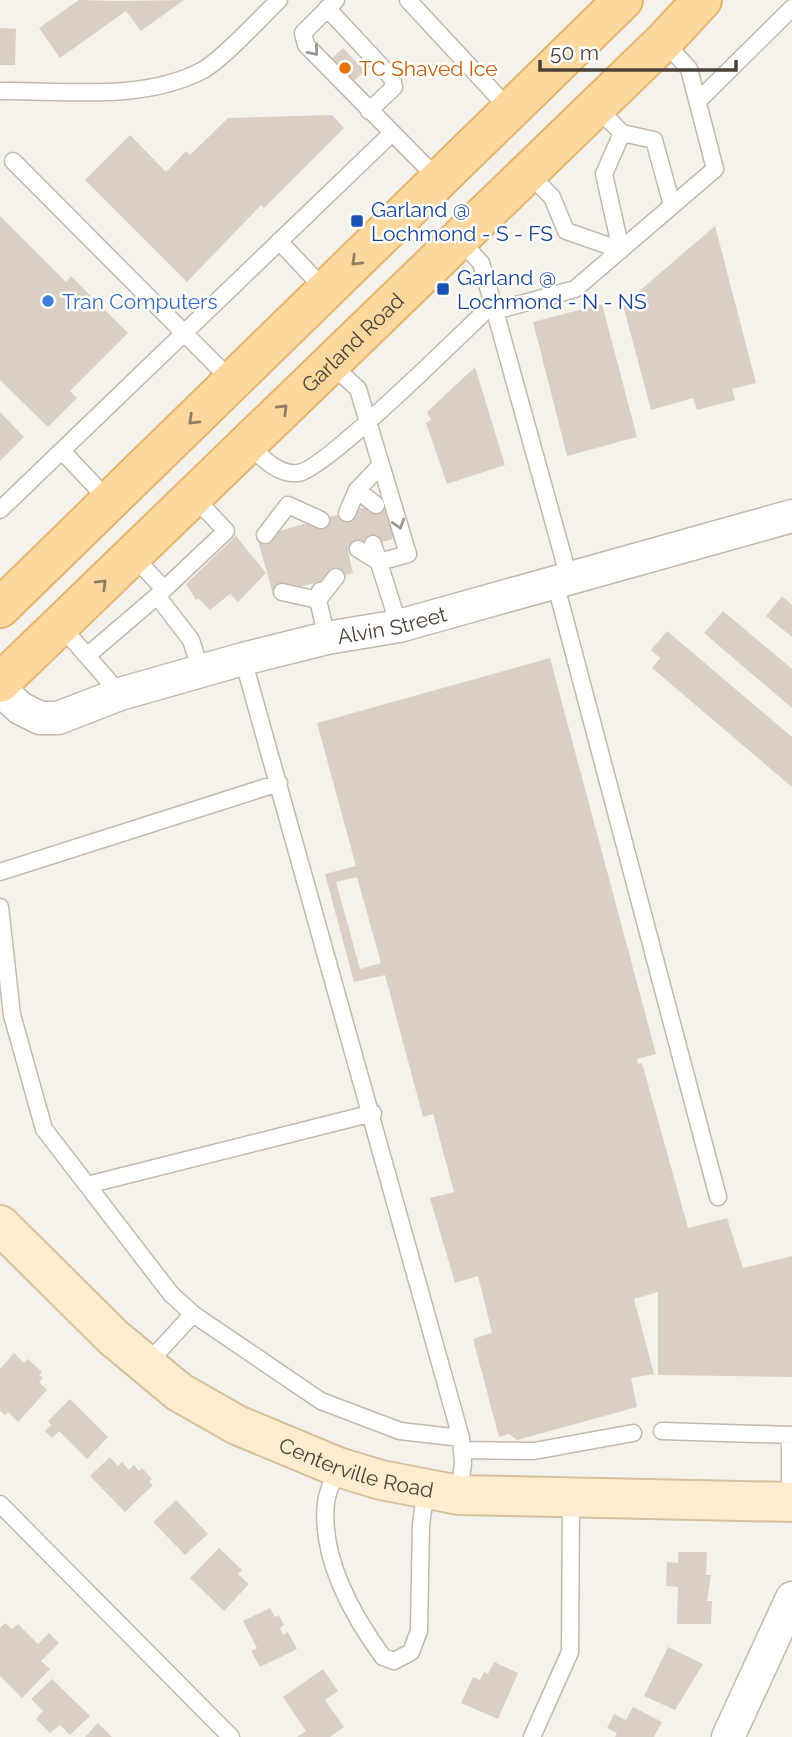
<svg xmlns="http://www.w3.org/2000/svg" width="792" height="1737" font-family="Raleway,sans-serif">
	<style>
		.building { fill: #dacfc4; fill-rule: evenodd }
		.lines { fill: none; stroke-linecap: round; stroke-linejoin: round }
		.lane-casing { stroke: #c1b8ae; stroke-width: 19 }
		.street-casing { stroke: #c1b8ae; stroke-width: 35 }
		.secondary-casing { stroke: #d4c09c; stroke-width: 42 }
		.primary-casing { stroke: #e2b46d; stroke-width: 42 }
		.lane { stroke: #fff; stroke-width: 16 }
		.street { stroke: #fff; stroke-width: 32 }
		.secondary { stroke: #fdedce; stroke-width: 38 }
		.primary { stroke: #fcd89e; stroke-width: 38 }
		.oneway { stroke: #9b9792 }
		.oneway2 { stroke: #917e61 }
		.food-dot { fill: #e8710a; stroke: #fff; stroke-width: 2.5 }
		.transit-dot { fill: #1a4fb4; stroke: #fff; stroke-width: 2.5 }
		.shop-dot { fill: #3f7fe0; stroke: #fff; stroke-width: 2.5 }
		.labels { text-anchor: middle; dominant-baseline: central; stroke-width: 5; stroke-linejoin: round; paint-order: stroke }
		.food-label { font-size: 21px; fill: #c56008; stroke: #fff; text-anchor: start }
		.transit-label { font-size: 21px; fill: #164399; stroke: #fff; text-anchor: start }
		.shop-label { font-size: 21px; fill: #366cbe; stroke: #fff; text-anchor: start }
		.street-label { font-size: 21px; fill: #4a4239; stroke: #fff }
	</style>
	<rect width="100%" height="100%" fill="#f5f2ec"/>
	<path class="building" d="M79 0 120 1 184 0 141 31 126 11 60 58 39 28Z
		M0 28 16 29 15 65H0Z
		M343 48 365 71 347 87 325 65Z
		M332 115 344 128 264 208 261 205 187 282 85 180 130 135 166 172 186 151 190 155 228 118Z
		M0 216 66 282 71 276 128 333 70 391 77 398 48 427 0 380Z
		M715 226 756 383 732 389 735 400 697 410 693 398 651 410 623 305Z
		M602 304 637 437 567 456 533 322Z
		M475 367 505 465 447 484 426 423 431 420 427 412Z
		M0 412 24 437 0 461Z
		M384 502 397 538 348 551 353 573 273 594 257 537Z
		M236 536 266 573 238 602 230 594 210 610 198 598 196 600 186 584Z
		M782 596 792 605V637L766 616Z
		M723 611 792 669V708L704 633Z
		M667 631 792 737V787L652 668 660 658 651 650Z
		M550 658 656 1054 637 1059 638 1064 642 1063 688 1228 727 1218 743 1268 792 1256V1377L658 1375V1292L634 1299 654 1374 631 1378 637 1407 517 1440 509 1434 499 1437 473 1339 492 1333 478 1276 455 1283 430 1198 454 1192 433 1114 423 1117 385 975 354 982 325 874 356 866 317 723ZM357 877 381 963 360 969 336 882Z
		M14 1353 24 1363 28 1359 42 1372 39 1375 43 1378 39 1382 47 1390 18 1422 8 1412 5 1415 0 1411V1369Z
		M70 1399 108 1437 87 1459 59 1431 52 1438 45 1431 51 1425 48 1421Z
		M110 1457 118 1466 122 1462 129 1470 134 1465 139 1471 142 1468 152 1479 149 1482 153 1485 125 1512 90 1476Z
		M176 1500 208 1534 185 1555 153 1522Z
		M219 1548 242 1570 238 1574 249 1584 224 1611 190 1578Z
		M678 1552H707L706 1575H711L707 1601H712L711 1624H677L678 1587 666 1586 667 1562 678 1563Z
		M270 1608 275 1617 279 1615 284 1625 280 1628 283 1635 288 1632 297 1649 260 1667 251 1651 257 1648 243 1621Z
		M5 1623 12 1629 18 1624 38 1644 49 1633 59 1643 41 1661 50 1669 22 1698 0 1676V1628Z
		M668 1647 703 1664 675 1710 644 1696Z
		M494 1662 518 1673 498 1719 461 1703 473 1677 480 1680 484 1672 488 1674Z
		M323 1669 338 1691 325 1700 344 1727 330 1737H297L306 1731 283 1697Z
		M52 1679 90 1716 70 1735 60 1725 50 1733 36 1719 43 1711 31 1699Z
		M633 1707 662 1722 654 1737H615L617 1733 607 1728 614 1714 626 1720Z
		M98 1723 112 1737H85Z"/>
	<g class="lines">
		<g class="lane-casing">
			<path id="lane" d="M336 0 303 33 306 45 439 180
				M408 0 510 110
				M327 8 392 78 394 87 369 111
				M0 91C65 90 144 102 203 70 222 60 261 17 279 0
				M698 101 792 8
				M596 107 622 133 654 140 672 205
				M13 161 232 381
				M527 172 552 197 566 231 621 250
				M459 239 481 263 495 311
				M279 241 325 290
				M621 250 604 174 622 133
				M330 363 358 389 408 554 379 562 358 549
				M248 444C262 457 277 475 298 473 324 471 465 330 493 304
				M63 452 109 501
				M357 490 376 505
				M194 497 226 531 157 596 191 640 201 671
				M0 510 391 134
				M347 513 357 490 381 465
				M265 535 288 505 321 520
				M373 544 399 626
				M131 554 164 589
				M569 578 495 311 575 289 715 169 689 69 664 41
				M555 582 718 1197
				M282 592 318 600 320 591
				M61 626 120 694
				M327 638 318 600 336 577
				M88 655 157 596
				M243 659 461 1438 463 1463 459 1495
				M0 872 279 783
				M0 907 12 1015 44 1129 171 1294 193 1314
				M87 1185 373 1113
				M146 1365 193 1314 321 1401 400 1431 461 1438
				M662 1431 792 1435
				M463 1450 534 1451 633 1433
				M338 1467C334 1478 327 1491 326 1503 320 1557 352 1615 383 1657L394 1661 411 1652 419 1631 421 1524 426 1490
				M790 1502V1435
				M0 1504 231 1737
				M532 1737 570 1652 571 1499"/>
		</g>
		<g class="street-casing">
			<g id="street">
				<path id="s1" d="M0 689 20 708 40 718H58L120 694 243 659 327 638 399 626 792 516"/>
				<path d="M728 1737 792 1598"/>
			</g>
		</g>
		<g class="secondary-casing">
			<g id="secondary">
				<path id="s2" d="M0 1225 113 1337 179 1392 237 1425 338 1467 381 1480 459 1495 792 1502"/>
			</g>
		</g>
		<g class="primary-casing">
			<g id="primary">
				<path d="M0 608 623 0"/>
				<path id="s3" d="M0 683 664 41 702 0"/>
			</g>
		</g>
		<use href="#lane" class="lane"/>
		<use href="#street" class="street"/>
		<use href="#secondary" class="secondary"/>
		<use href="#primary" class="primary"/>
	</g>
	<defs><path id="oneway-chevron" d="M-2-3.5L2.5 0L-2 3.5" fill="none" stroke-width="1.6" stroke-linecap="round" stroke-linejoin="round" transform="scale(1.75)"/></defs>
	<g class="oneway">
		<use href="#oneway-chevron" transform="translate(314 51) rotate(49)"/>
		<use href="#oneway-chevron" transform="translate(399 524) rotate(73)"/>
	</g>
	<g class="oneway2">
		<use href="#oneway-chevron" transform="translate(356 261) rotate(136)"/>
		<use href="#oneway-chevron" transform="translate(283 409) rotate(-45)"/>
		<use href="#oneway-chevron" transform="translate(193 420) rotate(136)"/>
		<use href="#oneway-chevron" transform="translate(102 584) rotate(-45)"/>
	</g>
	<circle class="food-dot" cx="345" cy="68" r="7"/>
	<g class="transit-dot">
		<rect x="350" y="214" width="14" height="14" rx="3.5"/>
		<rect x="436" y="282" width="14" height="14" rx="3.5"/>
	</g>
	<circle class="shop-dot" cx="48" cy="301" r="7"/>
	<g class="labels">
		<g class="food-label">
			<text x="359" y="68">TC Shaved Ice</text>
		</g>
		<g class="transit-label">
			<text x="371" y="209">Garland @<tspan x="371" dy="24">Lochmond - S - FS</tspan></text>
			<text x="457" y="277">Garland @<tspan x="457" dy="24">Lochmond - N - NS</tspan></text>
		</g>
		<g class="shop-label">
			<text x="62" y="301">Tran Computers</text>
		</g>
		<g class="street-label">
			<text stroke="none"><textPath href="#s3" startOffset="490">Garland Road</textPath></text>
			<text stroke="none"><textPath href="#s1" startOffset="415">Alvin Street</textPath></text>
			<text stroke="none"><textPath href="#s2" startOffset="439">Centerville Road</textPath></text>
		</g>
	</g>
	<path d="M540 60v10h196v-10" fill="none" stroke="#4a4239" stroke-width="3.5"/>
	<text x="550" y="60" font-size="21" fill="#4a4239" stroke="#ffffff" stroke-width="5" paint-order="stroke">50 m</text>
</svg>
